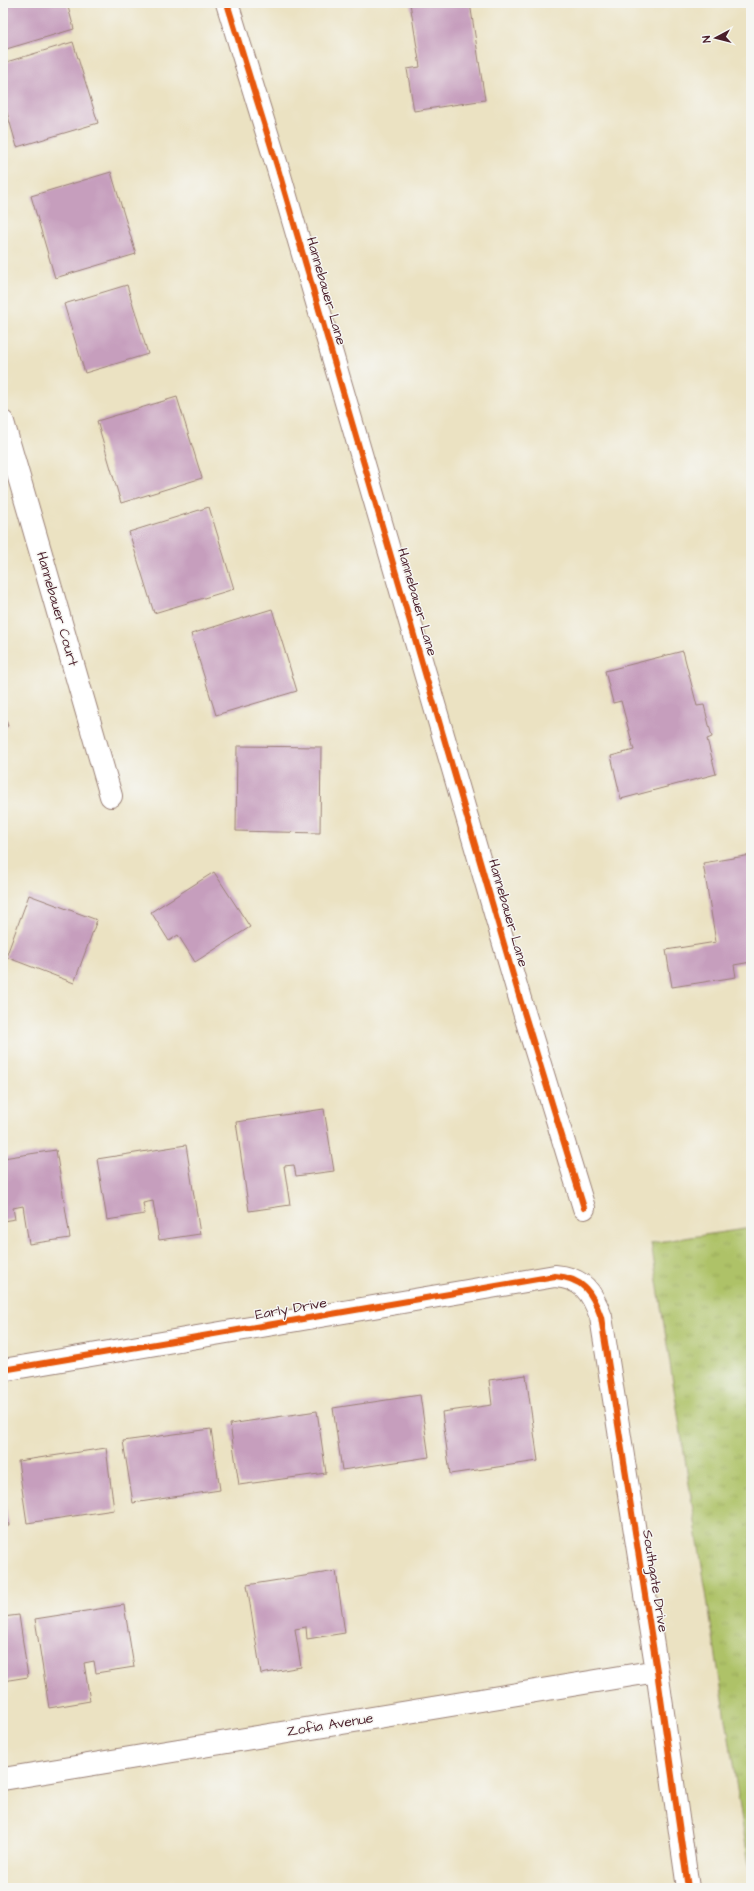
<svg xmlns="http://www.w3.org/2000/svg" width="754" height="1891" font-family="'Architects Daughter',sans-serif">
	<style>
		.grass { fill: url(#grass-tufts); stroke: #7c7049 }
		.building { fill: #c69ebd }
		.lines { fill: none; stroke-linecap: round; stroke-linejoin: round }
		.street-casing { stroke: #9a8076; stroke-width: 24 }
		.street { stroke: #fff; stroke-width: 22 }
		.cycleway-casing { stroke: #f6f6f2; stroke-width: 8 }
		.cycleway { stroke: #e8590c; stroke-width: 6 }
		.labels { text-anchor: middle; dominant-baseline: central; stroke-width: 3; stroke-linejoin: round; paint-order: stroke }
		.street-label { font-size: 14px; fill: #4a1f2b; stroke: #f6f6f2 }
	</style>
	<defs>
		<pattern id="grass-tufts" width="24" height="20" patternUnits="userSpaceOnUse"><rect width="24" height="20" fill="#aec267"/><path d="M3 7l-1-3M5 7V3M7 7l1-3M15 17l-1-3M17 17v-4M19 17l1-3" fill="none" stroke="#97a65a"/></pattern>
	</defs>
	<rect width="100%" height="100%" fill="#f6f6f2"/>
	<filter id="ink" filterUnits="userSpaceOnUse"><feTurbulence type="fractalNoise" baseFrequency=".025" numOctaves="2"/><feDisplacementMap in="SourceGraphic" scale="8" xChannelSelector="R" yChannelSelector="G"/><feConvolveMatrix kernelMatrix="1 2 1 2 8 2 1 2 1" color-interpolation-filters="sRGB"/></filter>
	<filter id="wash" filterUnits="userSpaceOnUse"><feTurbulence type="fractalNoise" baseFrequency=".012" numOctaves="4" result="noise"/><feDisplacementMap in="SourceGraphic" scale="16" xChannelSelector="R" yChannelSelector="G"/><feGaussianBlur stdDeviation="0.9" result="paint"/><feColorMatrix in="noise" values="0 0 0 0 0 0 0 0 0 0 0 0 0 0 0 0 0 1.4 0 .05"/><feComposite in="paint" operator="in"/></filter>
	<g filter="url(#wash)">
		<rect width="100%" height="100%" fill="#ebe2c2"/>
		<path class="grass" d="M751 1228V1878L651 1243Z"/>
		<g id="blocks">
			<path class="building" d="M3 3H67L74 29 3 50Z
				M410 3H470L485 100 414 111 407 69 420 67Z
				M73 42 98 123 17 147 3 99V63Z
				M111 172 136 254 55 278 31 196Z
				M127 285 148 354 85 373 64 304Z
				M177 397 202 478 121 503 97 421Z
				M209 507 234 589 154 613 129 532Z
				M272 609 297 691 216 715 191 634Z
				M683 651 697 706 704 705 712 737 707 739 716 774 621 799 611 756 634 750 621 701 613 703 605 671Z
				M3 711 8 726 3 727Z
				M237 746 321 747 320 833 236 831Z
				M751 855V962L734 965 736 977 672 987 666 950 716 942 703 863Z
				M214 872 250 927 195 962 178 935 169 941 151 912Z
				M29 895 97 920 74 983 6 957Z
				M324 1109 334 1171 296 1176 294 1165 284 1166 290 1205 249 1211 236 1122Z
				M186 1145 200 1234 159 1240 153 1201 143 1203 145 1214 107 1220 97 1159Z
				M56 1150 70 1238 29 1244 23 1206 13 1208 15 1219 3 1221V1158Z
				M526 1375 538 1461 450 1474 442 1412 492 1405 489 1380Z
				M420 1395 429 1457 342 1470 333 1408Z
				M317 1411 326 1473 239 1485 230 1424Z
				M211 1429 220 1490 133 1503 123 1441Z
				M106 1448 114 1510 27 1523 18 1461Z
				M3 1491 9 1526 3 1527Z
				M336 1571 345 1633 307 1639 306 1627 295 1629 301 1667 261 1674 247 1585Z
				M124 1605 134 1667 96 1673 94 1661 84 1663 90 1701 49 1708 35 1619Z
				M19 1615 28 1677 3 1681V1617Z"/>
		</g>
	</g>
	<g filter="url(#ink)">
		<use href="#blocks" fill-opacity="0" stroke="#9a8076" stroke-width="1"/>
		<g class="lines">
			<g class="street-casing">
				<path id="street" d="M227 3 278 169 520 999 584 1208
					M3 422 111 796
					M3 1370 555 1276C583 1278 592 1292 601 1317L657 1671 688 1888
					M3 1779 657 1671"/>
			</g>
			<use href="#street" class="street"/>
			<g class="cycleway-casing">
				<path id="cycleway" d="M227 3 278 169 520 999 584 1208
					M3 1370 555 1276C583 1278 592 1292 601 1317L657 1671 688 1888"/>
			</g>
			<use href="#cycleway" class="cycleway"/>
		</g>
	</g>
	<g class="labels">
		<g class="street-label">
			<text transform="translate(326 291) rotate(74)">Hannebauer Lane</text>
			<text transform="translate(417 602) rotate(74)">Hannebauer Lane</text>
			<text transform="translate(57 609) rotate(74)">Hannebauer Court</text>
			<text transform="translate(508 913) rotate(74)">Hannebauer Lane</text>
			<text transform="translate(291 1309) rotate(-10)">Early Drive</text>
			<text transform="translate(655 1581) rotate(81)">Southgate Drive</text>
			<text transform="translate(330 1725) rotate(-9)">Zofia Avenue</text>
		</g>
	</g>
	<rect width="754" height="1891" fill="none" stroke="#f6f6f2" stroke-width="16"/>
	<g transform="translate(716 38) rotate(263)" stroke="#f6f6f2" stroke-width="3" paint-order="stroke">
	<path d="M0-3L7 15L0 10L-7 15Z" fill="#4a1f2b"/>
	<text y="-6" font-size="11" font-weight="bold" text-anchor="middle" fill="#4a1f2b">N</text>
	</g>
</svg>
